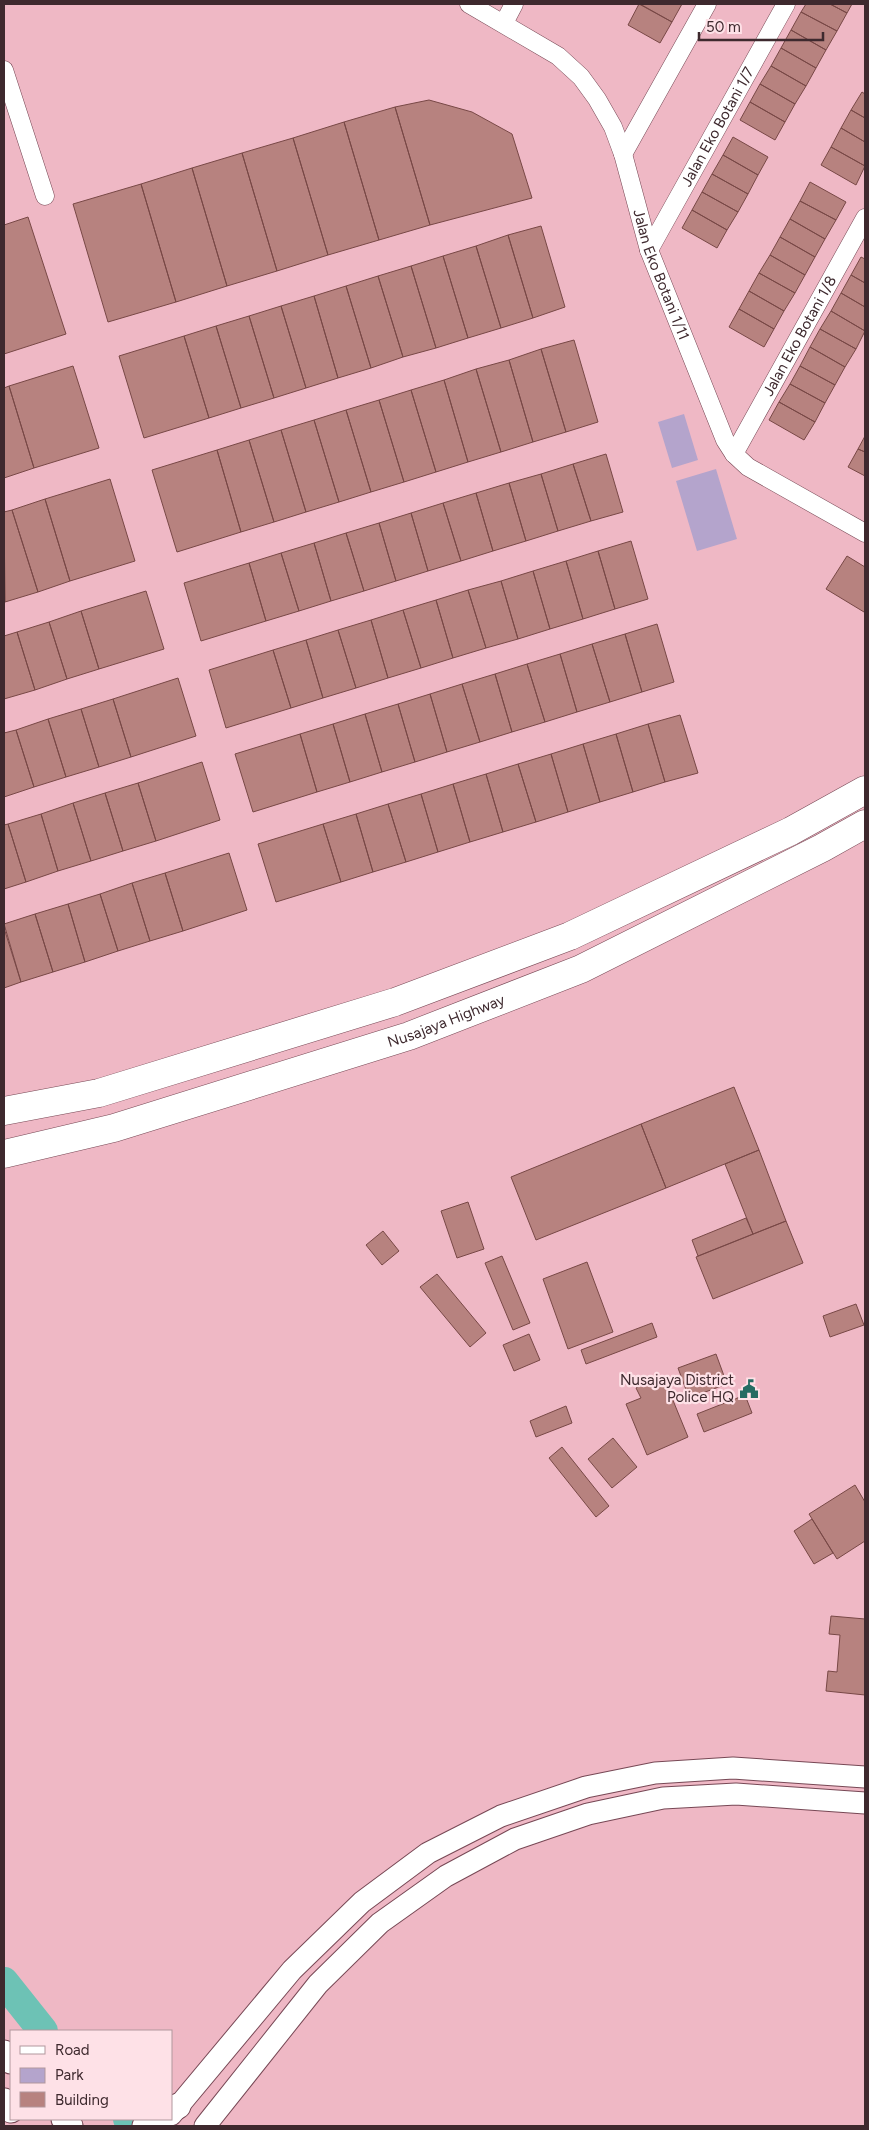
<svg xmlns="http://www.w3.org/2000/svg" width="869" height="2130" font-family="Figtree,sans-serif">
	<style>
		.green { fill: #b4a4cc }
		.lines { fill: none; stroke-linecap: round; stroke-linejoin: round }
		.river { stroke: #6dc2b5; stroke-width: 30 }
		.building { fill: #b7827f; stroke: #784846 }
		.minor-casing { stroke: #774855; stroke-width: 19 }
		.tertiary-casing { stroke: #774855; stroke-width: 23 }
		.secondary-casing { stroke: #774855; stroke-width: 27 }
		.primary-casing { stroke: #774855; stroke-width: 29 }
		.minor { stroke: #fff; stroke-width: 18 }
		.tertiary { stroke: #fff; stroke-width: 21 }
		.secondary { stroke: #fff; stroke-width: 25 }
		.primary { stroke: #fff; stroke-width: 28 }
		.labels { text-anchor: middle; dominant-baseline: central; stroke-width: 4.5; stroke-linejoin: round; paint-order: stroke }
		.street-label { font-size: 15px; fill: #3e292e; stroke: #fee1e7 }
		.poi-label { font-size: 15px; fill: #3e292e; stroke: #fee1e7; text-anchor: end }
	</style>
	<rect width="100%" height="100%" fill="#efb8c5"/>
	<path class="green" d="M684 414 698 460 672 468 658 422Z
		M716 469 737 539 697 551 676 481Z"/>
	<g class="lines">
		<path class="river" d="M4 1982 43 2031
			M128 2119 137 2126"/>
	</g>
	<path class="building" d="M639 4 672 22 660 43 628 25Z
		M640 4H682L672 22Z
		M806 4H830L847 13 837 31 801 12Z
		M830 4H852L847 13Z
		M801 12 837 31 826 50 791 30Z
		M791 30 826 50 816 68 781 48Z
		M781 48 816 68 806 86 771 66Z
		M771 66 806 86 795 104 760 84Z
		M760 84 795 104 785 122 750 102Z
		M862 92 865 94V118L851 110Z
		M429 100 472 112 512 134 532 198 430 225 395 107Z
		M750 102 785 122 775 140 740 120Z
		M395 107 430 225 379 240 344 122Z
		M851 110 865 118V142L841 128Z
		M344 122 379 240 328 255 293 138Z
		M841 128 865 142V166L831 147Z
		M733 137 768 157 758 175 723 155Z
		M293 138 328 255 277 271 242 153Z
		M831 147 865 166 856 185 821 165Z
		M242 153 277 271 227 286 192 168Z
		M723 155 758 175 748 194 712 174Z
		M192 168 227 286 176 302 141 184Z
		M712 174 748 194 738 212 702 192Z
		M810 182 846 202 836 220 800 201Z
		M141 184 176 302 108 322 73 204Z
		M702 192 738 212 727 230 692 210Z
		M800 201 836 220 825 239 790 219Z
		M692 210 727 230 717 248 682 228Z
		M28 217 66 334 4 354V225Z
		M790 219 825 239 815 257 780 237Z
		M541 226 565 307 533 318 508 235Z
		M508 235 533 318 501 328 476 246Z
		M780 237 815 257 805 275 770 255Z
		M476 246 501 328 468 338 443 256Z
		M770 255 805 275 795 293 759 273Z
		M443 256 468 338 436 348 411 266Z
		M861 257 865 259V283L851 275Z
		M411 266 436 348 403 357 378 276Z
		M759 273 795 293 784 311 749 291Z
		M851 275 865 283V307L841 293Z
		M378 276 403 357 371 368 346 286Z
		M346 286 371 368 338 378 314 296Z
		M749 291 784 311 774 329 739 309Z
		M841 293 865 307V331L831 311Z
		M314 296 338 378 306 388 281 306Z
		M281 306 306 388 274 398 249 316Z
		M739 309 774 329 764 347 729 327Z
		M831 311 865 331 856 349 820 329Z
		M249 316 274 398 241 408 216 326Z
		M216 326 241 408 209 418 184 336Z
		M820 329 856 349 845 367 810 347Z
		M184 336 209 418 144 438 119 356Z
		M574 340 598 422 566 432 541 349Z
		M810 347 845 367 835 385 800 366Z
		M541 349 566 432 533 442 509 360Z
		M509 360 533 442 501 452 476 369Z
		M73 366 99 448 34 468 9 386Z
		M800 366 835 385 825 403 790 384Z
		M476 369 501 452 468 462 444 380Z
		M444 380 468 462 436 472 411 390Z
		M790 384 825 403 815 422 779 402Z
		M9 386 34 468 4 478V388Z
		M411 390 436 472 404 482 379 400Z
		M379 400 404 482 371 492 346 410Z
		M779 402 815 422 804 440 769 420Z
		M346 410 371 492 339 502 314 420Z
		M314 420 339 502 306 512 281 430Z
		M281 430 306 512 274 522 249 440Z
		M865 436V452L858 449Z
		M249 440 274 522 241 532 217 450Z
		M858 449 865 452V476L848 467Z
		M217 450 241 532 177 552 152 470Z
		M606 454 623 512 591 521 573 464Z
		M573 464 591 521 558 531 541 474Z
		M541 474 558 531 526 541 509 483Z
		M110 479 135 561 70 581 45 499Z
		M509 483 526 541 493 551 476 493Z
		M476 493 493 551 461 561 443 503Z
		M45 499 70 581 38 592 12 510Z
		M443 503 461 561 428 571 411 513Z
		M12 510 38 592 5 602 4 512Z
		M411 513 428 571 396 581 379 523Z
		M379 523 396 581 364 591 346 533Z
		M346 533 364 591 331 601 314 543Z
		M631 541 648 599 615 609 598 551Z
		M314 543 331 601 299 611 281 553Z
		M598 551 615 609 583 619 566 561Z
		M281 553 299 611 266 621 249 563Z
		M847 556 865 567V610L864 612 826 589Z
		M566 561 583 619 550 629 533 571Z
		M249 563 266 621 201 641 184 583Z
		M533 571 550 629 518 639 501 581Z
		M501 581 518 639 486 648 468 590Z
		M468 590 486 648 453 658 436 600Z
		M146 591 164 649 99 669 81 611Z
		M436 600 453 658 421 668 403 610Z
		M403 610 421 668 388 678 371 620Z
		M81 611 99 669 67 679 49 622Z
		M371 620 388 678 356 688 338 630Z
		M49 622 67 679 35 690 17 632Z
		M657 624 674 682 642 692 625 634Z
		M338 630 356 688 323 698 306 640Z
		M17 632 35 690 4 699V636Z
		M625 634 642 692 610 702 592 644Z
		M306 640 323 698 291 708 273 650Z
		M592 644 610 702 577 712 560 654Z
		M273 650 291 708 226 728 209 670Z
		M560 654 577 712 545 722 527 664Z
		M527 664 545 722 512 732 495 674Z
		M495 674 512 732 480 742 462 684Z
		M178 678 196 736 131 757 113 699Z
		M462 684 480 742 447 752 430 694Z
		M430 694 447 752 415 762 398 704Z
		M113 699 131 757 99 767 81 709Z
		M398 704 415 762 382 772 365 714Z
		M81 709 99 767 66 777 48 719Z
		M365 714 382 772 350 782 333 724Z
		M680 715 698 773 665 782 648 724Z
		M48 719 66 777 34 787 16 730Z
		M333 724 350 782 317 792 300 734Z
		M648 724 665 782 633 792 616 734Z
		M16 730 34 787 4 797V733Z
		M300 734 317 792 253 812 235 754Z
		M616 734 633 792 600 802 583 744Z
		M583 744 600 802 568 812 551 754Z
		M551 754 568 812 536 822 518 764Z
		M202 762 220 820 156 841 138 783Z
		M518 764 536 822 503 832 486 774Z
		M486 774 503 832 470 842 453 784Z
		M138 783 156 841 123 851 105 793Z
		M453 784 470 842 438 852 421 794Z
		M105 793 123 851 91 861 73 803Z
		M421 794 438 852 406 862 388 804Z
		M73 803 91 861 58 871 41 814Z
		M388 804 406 862 373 872 356 814Z
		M41 814 58 871 26 882 8 824Z
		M356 814 373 872 341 882 323 824Z
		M8 824 26 882 4 889V825Z
		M323 824 341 882 276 902 258 844Z
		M229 853 247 910 183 931 165 873Z
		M165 873 183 931 150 941 132 883Z
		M132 883 150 941 118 951 100 894Z
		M100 894 118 951 85 962 68 904Z
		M68 904 85 962 53 972 35 914Z
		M35 914 53 972 21 982 4 924Z
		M4 928 21 982 4 988Z
		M734 1087 759 1150 666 1188 641 1124Z
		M641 1124 666 1188 536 1240 511 1177Z
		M759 1150 786 1221 753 1234 725 1164Z
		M468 1202 484 1249 457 1258 441 1211Z
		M746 1218 753 1234 698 1256 692 1240Z
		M786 1221 803 1263 713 1299 696 1257Z
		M383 1231 399 1251 382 1265 366 1245Z
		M502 1256 530 1323 513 1330 485 1263Z
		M587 1262 613 1332 568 1349 543 1279Z
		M437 1274 486 1333 470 1347 420 1287Z
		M856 1304 864 1325 830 1337 823 1316Z
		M652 1323 657 1337 586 1364 581 1350Z
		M529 1334 540 1360 514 1371 503 1345Z
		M716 1354 727 1384 689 1398 678 1368Z
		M663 1376 688 1437 647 1455 626 1404 641 1398 636 1388Z
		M745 1395 752 1413 704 1432 697 1414Z
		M566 1406 572 1423 536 1437 530 1421Z
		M613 1438 637 1467 612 1488 588 1459Z
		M562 1447 609 1506 596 1517 549 1458Z
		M855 1485 865 1502V1541L837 1559 809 1514Z
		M812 1519 833 1553 814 1564 794 1531Z
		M831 1616 865 1619V1695L826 1691 828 1671 837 1672 840 1635 829 1634Z"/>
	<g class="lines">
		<g class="minor-casing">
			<g id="minor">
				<path id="s1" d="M469 4 558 56 581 77 597 99 613 127 623 154 649 250 725 440 734 454 748 467 865 533"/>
				<path d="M504 23 514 4"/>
				<path d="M4 70 45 196"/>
				<path d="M623 154 707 4"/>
				<path id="s2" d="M649 250 786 4"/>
				<path id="s3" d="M734 454 865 218"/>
			</g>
		</g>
		<g class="tertiary-casing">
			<path id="tertiary" d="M171 2115 292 1970 362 1902 428 1853 501 1816 586 1787 655 1773 733 1768 865 1777
				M205 2126 318 1984 380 1923 446 1876 515 1839 588 1814 663 1798 736 1794 865 1803"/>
		</g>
		<g class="secondary-casing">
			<path id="secondary" d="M4 2053 11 2061
				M4 2101 11 2110
				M171 2110 178 2106
				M64 2119 70 2126
				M145 2126 158 2119"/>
		</g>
		<g class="primary-casing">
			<g id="primary">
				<path d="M4 1111 99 1093 395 1002 570 936 791 831 865 790"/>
				<path id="s4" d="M4 1154 114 1128 409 1036 581 969 822 848 865 824"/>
			</g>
		</g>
		<use href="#minor" class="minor"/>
		<use href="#tertiary" class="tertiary"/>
		<use href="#secondary" class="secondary"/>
		<use href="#primary" class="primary"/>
	</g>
	<defs>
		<g id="civic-bare" transform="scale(1.5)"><path d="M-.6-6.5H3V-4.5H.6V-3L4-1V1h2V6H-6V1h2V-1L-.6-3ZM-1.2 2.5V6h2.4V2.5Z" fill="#256c63" stroke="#fee1e7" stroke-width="2.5" paint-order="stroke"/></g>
	</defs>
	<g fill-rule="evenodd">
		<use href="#civic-bare" x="749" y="1389"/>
	</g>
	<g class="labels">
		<g class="street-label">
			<text stroke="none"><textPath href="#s2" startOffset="141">Jalan Eko Botani 1/7</textPath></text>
			<text stroke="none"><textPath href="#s1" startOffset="349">Jalan Eko Botani 1/11</textPath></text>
			<text stroke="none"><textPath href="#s3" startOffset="135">Jalan Eko Botani 1/8</textPath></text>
			<text stroke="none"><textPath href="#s4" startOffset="462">Nusajaya Highway</textPath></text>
		</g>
		<g class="poi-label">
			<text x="734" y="1380">Nusajaya District<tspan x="734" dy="17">Police HQ</tspan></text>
		</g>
	</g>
	<rect width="869" height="2130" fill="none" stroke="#3e292e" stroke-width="10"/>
	<rect x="10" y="2030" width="162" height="90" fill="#fee1e7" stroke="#b1979d"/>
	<rect x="20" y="2046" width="25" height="8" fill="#ffffff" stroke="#b1979d"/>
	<text x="55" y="2055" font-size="15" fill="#3e292e">Road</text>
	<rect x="20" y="2068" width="25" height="15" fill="#b4a4cc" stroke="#b1979d"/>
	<text x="55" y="2080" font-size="15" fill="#3e292e">Park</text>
	<rect x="20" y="2092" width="25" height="15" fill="#b7827f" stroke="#b1979d"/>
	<text x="55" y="2105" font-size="15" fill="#3e292e">Building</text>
	<path d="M699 32v8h124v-8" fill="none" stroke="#3e292e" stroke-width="2.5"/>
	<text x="706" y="32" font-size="15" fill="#3e292e" stroke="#fee1e7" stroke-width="4" paint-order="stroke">50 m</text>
</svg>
